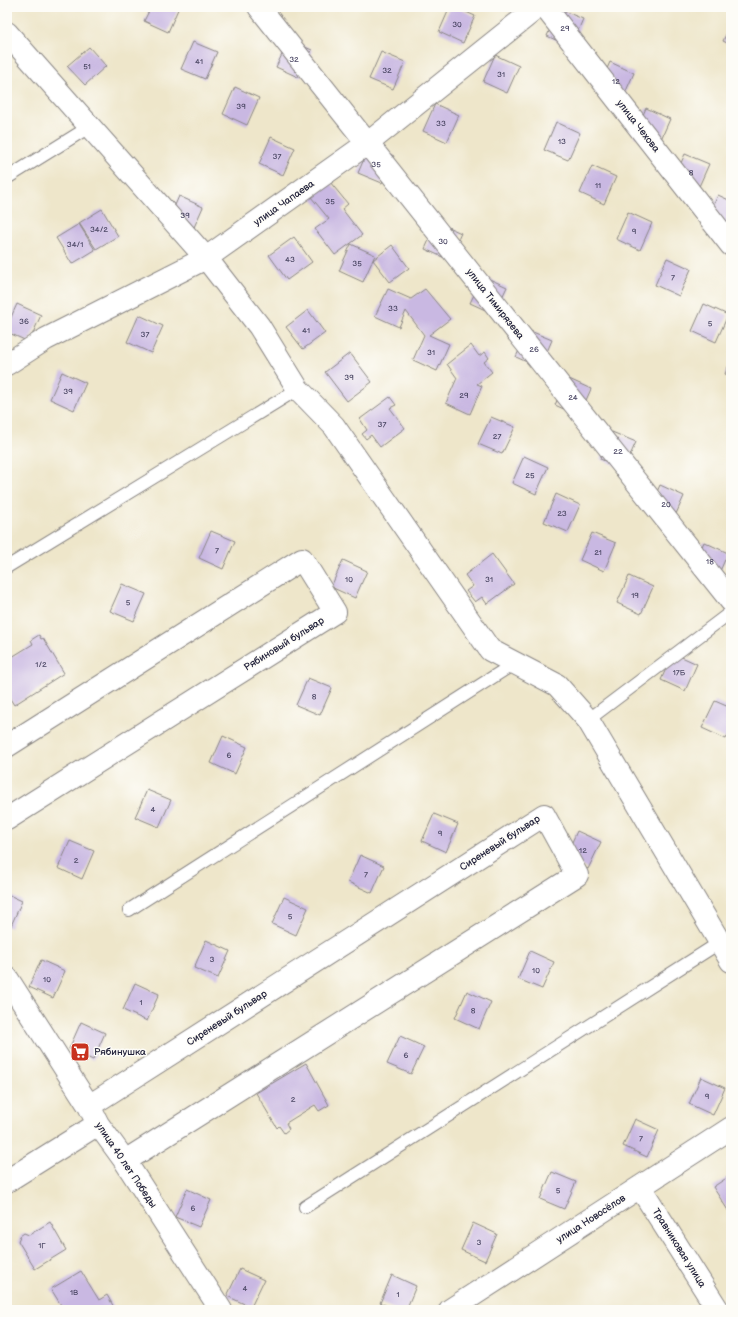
<svg xmlns="http://www.w3.org/2000/svg" width="738" height="1317" font-family="'Balsamiq Sans',sans-serif">
	<style>
		.building { fill: #c9b8e2 }
		.lines { fill: none; stroke-linecap: round; stroke-linejoin: round }
		.service-casing { stroke: #888482; stroke-width: 14 }
		.minor-casing { stroke: #888482; stroke-width: 24 }
		.service { stroke: #fff; stroke-width: 12 }
		.minor { stroke: #fff; stroke-width: 22 }
		.labels { text-anchor: middle; dominant-baseline: central; stroke-width: 3; stroke-linejoin: round; paint-order: stroke }
		.number-label { font-size: 8px; fill: #4c4865 }
		.street-label { font-size: 10px; fill: #22223b; stroke: #fdfcf7 }
		.poi-label { font-size: 10px; fill: #22223b; stroke: #fdfcf7; text-anchor: start }
	</style>
	<rect width="100%" height="100%" fill="#fdfcf7"/>
	<filter id="ink" filterUnits="userSpaceOnUse"><feTurbulence type="fractalNoise" baseFrequency=".025" numOctaves="2"/><feDisplacementMap in="SourceGraphic" scale="8" xChannelSelector="R" yChannelSelector="G"/><feConvolveMatrix kernelMatrix="1 2 1 2 8 2 1 2 1" color-interpolation-filters="sRGB"/></filter>
	<filter id="wash" filterUnits="userSpaceOnUse"><feTurbulence type="fractalNoise" baseFrequency=".012" numOctaves="4" result="noise"/><feDisplacementMap in="SourceGraphic" scale="16" xChannelSelector="R" yChannelSelector="G"/><feGaussianBlur stdDeviation="0.9" result="paint"/><feColorMatrix in="noise" values="0 0 0 0 0 0 0 0 0 0 0 0 0 0 0 0 0 1.4 0 .05"/><feComposite in="paint" operator="in"/></filter>
	<g filter="url(#wash)">
		<rect width="100%" height="100%" fill="#eee6ca"/>
		<g id="blocks">
			<path class="building" d="M151 7H179L168 32 144 21Z
				M450 7H455L475 16 463 43 439 32Z
				M559 9 583 19 571 47 547 36Z
				M731 24V45L723 41Z
				M289 40 312 50 300 78 276 67Z
				M193 42 217 52 205 79 181 69Z
				M89 47 106 66 85 85 67 66Z
				M381 52 405 62 393 89 369 79Z
				M495 55 519 66 507 93 483 82Z
				M610 62 634 73 622 100 598 89Z
				M235 87 259 98 247 125 223 114Z
				M435 104 459 115 447 142 423 131Z
				M646 108 670 119 658 146 634 136Z
				M556 122 580 133 568 160 544 150Z
				M271 137 295 148 283 175 259 164Z
				M370 145 394 156 382 183 358 173Z
				M685 154 709 164 697 191 673 181Z
				M592 166 616 177 604 204 580 193Z
				M330 182 348 204 342 209 362 235 335 255 315 229 329 219 311 197Z
				M718 195 731 201V231L706 222Z
				M179 196 203 207 191 234 167 224Z
				M102 209 118 236 96 249 79 223Z
				M628 212 652 223 640 250 616 239Z
				M437 222 461 233 449 260 425 249Z
				M79 224 95 250 72 264 56 238Z
				M294 237 312 262 287 280 269 255Z
				M351 244 375 255 363 282 339 271Z
				M392 245 409 268 390 282 373 260Z
				M667 258 691 269 679 296 655 285Z
				M483 276 507 287 494 314 470 303Z
				M388 289 411 299 425 289 450 319 429 335 449 344 437 371 413 360 424 335 406 311 399 327 375 316Z
				M17 304 41 315 29 342 7 332V326Z
				M704 304 728 315 716 342 692 331Z
				M308 310 325 333 303 349 286 327Z
				M139 315 163 326 151 353 127 342Z
				M528 330 552 340 540 368 516 357Z
				M471 345 479 356 485 352 489 358 484 362 492 372 477 384 482 386 470 414 446 403 457 378 447 364Z
				M350 353 372 382 347 401 325 372Z
				M731 360V376L725 374Z
				M62 372 86 383 74 410 50 399Z
				M567 378 591 389 579 416 555 405Z
				M390 397 396 405 390 408 405 428 380 447 371 435 366 439 362 434 367 430 360 419Z
				M491 417 515 427 502 454 478 444Z
				M612 432 636 442 624 469 600 459Z
				M524 456 548 467 536 494 512 483Z
				M660 485 684 496 672 523 648 512Z
				M556 494 580 505 568 532 544 522Z
				M211 531 235 541 223 569 199 558Z
				M592 533 616 543 604 571 580 560Z
				M704 542 728 553 716 580 692 569Z
				M492 554 514 584 487 604 482 597 475 602 466 591 473 586 465 575Z
				M343 560 367 571 355 598 331 587Z
				M629 576 653 587 641 614 617 603Z
				M122 584 146 594 134 621 110 611Z
				M39 635 41 639 43 638 64 673 14 705 7 694V660L33 644 31 640Z
				M673 653 697 664 685 691 661 680Z
				M308 678 332 688 320 715 296 705Z
				M715 701 731 708V729L726 739 702 728Z
				M223 736 247 747 235 774 211 763Z
				M147 790 171 800 159 827 135 817Z
				M434 814 458 824 446 852 422 841Z
				M577 831 601 842 588 869 565 858Z
				M70 841 94 851 82 879 58 868Z
				M360 855 384 866 372 893 348 882Z
				M7 894 22 901 10 928 7 926Z
				M284 897 308 908 296 935 272 924Z
				M206 940 230 951 218 978 194 968Z
				M530 951 554 962 542 989 518 979Z
				M41 960 65 971 53 998 29 987Z
				M135 983 159 994 147 1021 123 1010Z
				M467 991 491 1002 479 1029 455 1018Z
				M81 1022 105 1033 93 1060 69 1049Z
				M400 1036 424 1047 411 1074 387 1064Z
				M306 1063 329 1105 319 1111 315 1105 286 1123 289 1129 284 1133 279 1126 277 1128 256 1093Z
				M701 1077 725 1088 713 1115 689 1104Z
				M635 1119 659 1130 647 1157 623 1146Z
				M552 1172 576 1182 564 1209 540 1199Z
				M731 1175V1215L713 1187Z
				M187 1189 211 1200 199 1227 175 1217Z
				M50 1222 66 1250 35 1269 18 1241 20 1236 24 1233 29 1235Z
				M473 1223 497 1234 485 1261 461 1250Z
				M240 1269 264 1280 251 1307 227 1296Z
				M81 1271 99 1300 107 1295 115 1309 112 1310H64L51 1289Z
				M392 1275 416 1286 406 1310H397L380 1303Z"/>
		</g>
	</g>
	<g filter="url(#ink)">
		<use href="#blocks" fill-opacity="0" stroke="#888482" stroke-width="1"/>
		<g class="lines">
			<g class="service-casing">
				<path id="service" d="M7 178 89 127
					M7 567 298 389
					M588 720 731 612
					M129 910 515 663
					M305 1207 719 943"/>
			</g>
			<g class="minor-casing">
				<path id="minor" d="M259 7 731 601
					M545 7 731 245
					M7 33 206 258 259 326 298 389 334 426 490 650 557 685 588 720 731 961
					M7 364 46 339 206 258 368 143 538 7
					M7 746 302 559 335 612 7 819
					M7 978 89 1106 98 1124 125 1161 221 1310
					M89 1106 544 815 577 875 125 1161
					M7 1181 98 1124
					M640 1187 718 1310
					M450 1310 731 1128"/>
			</g>
			<use href="#service" class="service"/>
			<use href="#minor" class="minor"/>
		</g>
	</g>
	<defs>
		<g id="supermarket-square" transform="scale(1)"><rect x="-9" y="-9" width="18" height="18" rx="4" fill="#c8321e" stroke="#fdfcf7"/><path d="M-6-5.5h2.5l.6 2H6L4.5 2H-2.5L-4.4-4H-6ZM-1.5 3.2a1.3 1.3 0 1 0 .1 0ZM3 3.2a1.3 1.3 0 1 0 .1 0Z" fill="#fff"/></g>
	</defs>
	<g fill-rule="evenodd">
		<use href="#supermarket-square" x="80" y="1052"/>
	</g>
	<g class="labels">
		<g class="number-label">
			<text x="457" y="24">30</text>
			<text x="565" y="28">29</text>
			<text x="294" y="59">32</text>
			<text x="199" y="61">41</text>
			<text x="87" y="66">51</text>
			<text x="387" y="70">32</text>
			<text x="501" y="74">31</text>
			<text x="616" y="81">12</text>
			<text x="241" y="106">39</text>
			<text x="441" y="123">33</text>
			<text x="562" y="141">13</text>
			<text x="277" y="156">37</text>
			<text x="376" y="164">35</text>
			<text x="691" y="172">8</text>
			<text x="598" y="185">11</text>
			<text x="330" y="201">35</text>
			<text x="185" y="215">39</text>
			<text x="99" y="229">34/2</text>
			<text x="634" y="231">9</text>
			<text x="443" y="241">30</text>
			<text x="75" y="244">34/1</text>
			<text x="290" y="259">43</text>
			<text x="357" y="263">35</text>
			<text x="673" y="277">7</text>
			<text x="393" y="308">33</text>
			<text x="24" y="321">36</text>
			<text x="710" y="323">5</text>
			<text x="306" y="330">41</text>
			<text x="145" y="334">37</text>
			<text x="534" y="349">26</text>
			<text x="431" y="352">31</text>
			<text x="349" y="377">39</text>
			<text x="68" y="391">39</text>
			<text x="464" y="395">29</text>
			<text x="573" y="397">24</text>
			<text x="382" y="424">37</text>
			<text x="497" y="436">27</text>
			<text x="618" y="451">22</text>
			<text x="530" y="475">25</text>
			<text x="666" y="504">20</text>
			<text x="562" y="513">23</text>
			<text x="217" y="550">7</text>
			<text x="598" y="552">21</text>
			<text x="710" y="561">18</text>
			<text x="349" y="579">10</text>
			<text x="489" y="579">31</text>
			<text x="635" y="595">19</text>
			<text x="128" y="602">5</text>
			<text x="41" y="664">1/2</text>
			<text x="679" y="672">17Б</text>
			<text x="314" y="696">8</text>
			<text x="229" y="755">6</text>
			<text x="153" y="809">4</text>
			<text x="440" y="833">9</text>
			<text x="583" y="850">12</text>
			<text x="76" y="860">2</text>
			<text x="366" y="874">7</text>
			<text x="290" y="916">5</text>
			<text x="212" y="959">3</text>
			<text x="536" y="970">10</text>
			<text x="47" y="979">10</text>
			<text x="141" y="1002">1</text>
			<text x="473" y="1010">8</text>
			<text x="406" y="1055">6</text>
			<text x="707" y="1096">9</text>
			<text x="293" y="1099">2</text>
			<text x="641" y="1138">7</text>
			<text x="558" y="1190">5</text>
			<text x="193" y="1208">6</text>
			<text x="479" y="1242">3</text>
			<text x="42" y="1245">1Г</text>
			<text x="245" y="1288">4</text>
			<text x="74" y="1292">1В</text>
			<text x="398" y="1294">1</text>
		</g>
		<g class="street-label">
			<text transform="translate(638 126) rotate(52)">улица Чехова</text>
			<text transform="translate(284 203) rotate(-35)">улица Чапаева</text>
			<text transform="translate(495 304) rotate(52)">улица Тимирязева</text>
			<text transform="translate(284 644) rotate(-32)">Рябиновый бульвар</text>
			<text transform="translate(500 843) rotate(-33)">Сиреневый бульвар</text>
			<text transform="translate(227 1018) rotate(-33)">Сиреневый бульвар</text>
			<text transform="translate(126 1165) rotate(56)">улица 40 лет Победы</text>
			<text transform="translate(591 1219) rotate(-33)">улица Новосёлов</text>
			<text transform="translate(679 1248) rotate(58)">Травниковая улица</text>
		</g>
		<g class="poi-label">
			<text x="94" y="1052">Рябинушка</text>
		</g>
	</g>
	<rect width="738" height="1317" fill="none" stroke="#fdfcf7" stroke-width="24"/>
</svg>
